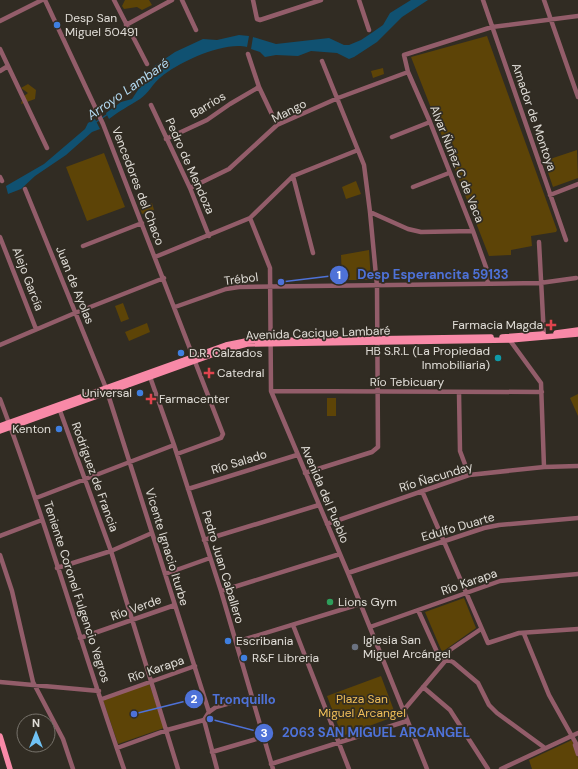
<svg xmlns="http://www.w3.org/2000/svg" width="578" height="769" font-family="'DM Sans',sans-serif">
	<style>
		.green { fill: #5d4407 }
		.water { fill: #105171 }
		.lines { fill: none; stroke-linecap: round; stroke-linejoin: round }
		.stream { stroke: #105171; stroke-width: 1.5 }
		.minor { stroke: #935d6a; stroke-width: 4.5 }
		.major { stroke: #f889a7; stroke-width: 5.5 }
		.shop-dot { fill: #3f7fe0; stroke: #312c23; stroke-width: 1.5 }
		.health-dot { fill: #e0444e; stroke: #312c23; stroke-width: 1.5 }
		.culture-dot { fill: #0f9aa8; stroke: #312c23; stroke-width: 1.5 }
		.leisure-dot { fill: #2e9e5b; stroke: #312c23; stroke-width: 1.5 }
		.worship-dot { fill: #6b7280; stroke: #312c23; stroke-width: 1.5 }
		.labels { text-anchor: middle; dominant-baseline: central; stroke-width: 3.5; stroke-linejoin: round; paint-order: stroke }
		.poi-label { font-size: 12px; fill: #e0ddd7; stroke: #312c23; text-anchor: start }
		.street-label { font-size: 12px; fill: #e0ddd7; stroke: #312c23 }
		.park-label { font-size: 12px; fill: #f1bf59; stroke: #312c23 }
		.water-label { font-size: 13px; font-style: italic; fill: #b3daf2; stroke: #312c23 }
		.leader { fill: none; stroke: #4e72d8; stroke-width: 1.5 }
		.callout-dot { fill: #4e72d8; stroke: #312c23; stroke-width: 1.5 }
		.mark-label { font-size: 12px; text-anchor: middle; font-weight: bold; fill: #fff }
		.callout-label { font-size: 13px; text-anchor: middle; font-weight: bold; fill: #4e72d8; stroke: #312c23; stroke-width: 3.5; stroke-linejoin: round; paint-order: stroke }
	</style>
	<rect width="100%" height="100%" fill="#312c23"/>
	<path class="green" d="M125 0H149L152 5 142 10 137 7 124 9 122 6Z
		M487 36 557 230 556 232 531 236 532 246 511 250V255L489 256 411 57Z
		M383 68 384 74 373 78 371 71Z
		M28 84 36 90 35 99 21 104 23 97 28 93 21 88Z
		M577 150 578 178 553 187 544 161Z
		M104 153 125 207 87 221 66 167Z
		M356 181 361 194 346 199 342 187Z
		M152 203 154 210 142 214 140 208Z
		M369 250 371 280H342L341 255Z
		M123 303 129 319 121 322 115 306Z
		M147 323 150 332 129 341 125 332Z
		M578 394V416L570 398Z
		M327 398H336V416H327Z
		M464 598 476 628 442 652 425 612Z
		M381 676 396 716 342 736 327 696Z
		M149 683 164 728 118 744 103 700Z
		M572 740 578 758V769H532L529 760Z"/>
	<path class="water" d="M411 0H428L402 17 377 42 354 57 349 59 337 53 311 51 298 56 276 55 265 57 260 52 251 49 253 37 276 44 329 38 344 45H349L361 40 373 32 383 25 390 13Z
		M239 35 249 36 247 47C225 41 178 62 161 77 153 83 148 94 140 99 129 106 119 111 109 119L106 113 121 102 132 99 153 67 175 52 203 39 217 40Z
		M95 119 100 129 92 132 66 155 35 176 21 189 8 194 6 186 44 164 85 129 88 123Z"/>
	<g class="lines">
		<path class="stream" d="M96 122 108 114"/>
		<path class="minor" d="M45 0 103 124 223 434 221 438 177 454
			M114 0 147 64
			M182 0 196 30
			M253 0 257 19 260 20 321 0
			M359 0 369 30
			M483 0 566 240
			M544 0 578 97
			M0 21 42 0
			M126 25 172 0
			M0 49 47 148
			M248 54 259 87 277 125
			M0 71 8 66
			M151 105 190 188 209 236
			M392 137 430 122
			M166 139 207 120 230 104 259 87
			M293 176 313 253
			M0 177 2 181
			M413 187 449 173
			M190 188 229 169 277 125 338 98 408 72
			M25 189 106 388 209 712
			M550 195 578 184
			M370 212 408 229 421 232 473 231
			M250 218 270 268 271 391 348 573 427 769
			M0 237 36 329
			M539 242 544 336
			M83 246 142 223
			M155 257 250 218 293 176 358 150
			M488 284 487 270 473 231 430 122 408 72 404 55 492 27 578 16
			M175 307 226 289 239 287 540 283 576 278
			M509 339 541 383 544 467
			M0 345 75 313 164 278
			M149 374 174 445 221 591 273 769
			M271 391 542 392
			M459 393 460 451 469 475
			M0 399C46 520 81 646 124 769
			M59 408 111 551 178 769
			M305 473 372 452 378 447 377 286 370 212 364 165 322 61
			M188 489 297 455
			M422 491 488 643 519 633 578 629
			M36 498 174 445
			M327 524 469 475 544 467 578 466
			M0 536 42 520
			M204 540 319 505
			M0 555 12 591 33 682 63 739 73 769
			M57 568 111 551 152 533
			M348 573 484 528 499 525 578 518
			M165 574 210 558
			M221 591 340 554
			M418 610 437 652 440 657 453 662 478 683 489 705 497 713 545 748
			M293 625 349 769
			M370 627 500 581 578 574
			M524 634 549 695 578 747
			M80 638 175 605
			M236 642 360 604
			M0 682 99 691
			M423 687 450 710 488 769
			M102 699 195 666
			M403 711 446 660 450 650 481 629
			M204 720 217 769
			M575 745 578 754
			M117 748 167 730 204 720 209 712 216 707 252 697
			M212 752 263 737
			M271 764 407 721
			M501 769 578 733"/>
		<path class="major" d="M556 333 578 330
			M502 337 543 334
			M0 426 226 345 246 341 491 337
			M0 431 228 349 247 344 510 340 578 334
			M0 736 10 769"/>
	</g>
	<g class="shop-dot">
		<circle cx="57" cy="25" r="4"/>
		<circle cx="181" cy="353" r="4"/>
		<circle cx="140" cy="393" r="4"/>
		<circle cx="59" cy="429" r="4"/>
		<circle cx="228" cy="641" r="4"/>
		<circle cx="244" cy="658" r="4"/>
	</g>
	<g class="health-dot">
		<path d="M549 319h4v4h4v4h-4v4h-4v-4h-4v-4h4z"/>
		<path d="M207 367h4v4h4v4h-4v4h-4v-4h-4v-4h4z"/>
		<path d="M149 393h4v4h4v4h-4v4h-4v-4h-4v-4h4z"/>
	</g>
	<circle class="culture-dot" cx="498" cy="358" r="4"/>
	<circle class="leisure-dot" cx="330" cy="602" r="4"/>
	<circle class="worship-dot" cx="355" cy="647" r="4"/>
	<g class="labels">
		<g class="poi-label">
			<text x="65" y="18">Desp San<tspan x="65" dy="14">Miguel 50491</tspan></text>
			<text x="543" y="325" text-anchor="end">Farmacia Magda</text>
			<text x="490" y="351" text-anchor="end">HB S.R.L (La Propiedad<tspan x="490" dy="14">Inmobiliaria)</tspan></text>
			<text x="189" y="353">D.R. Calzados</text>
			<text x="217" y="373">Catedral</text>
			<text x="132" y="393" text-anchor="end">Universal</text>
			<text x="159" y="399">Farmacenter</text>
			<text x="51" y="429" text-anchor="end">Kenton</text>
			<text x="338" y="602">Lions Gym</text>
			<text x="363" y="640">Iglesia San<tspan x="363" dy="14">Miguel Arcángel</tspan></text>
			<text x="236" y="641">Escribania</text>
			<text x="252" y="658">R&amp;F Libreria</text>
		</g>
		<g class="street-label">
			<text transform="translate(208 105) rotate(-31)">Barrios</text>
			<text transform="translate(289 111) rotate(-27)">Mango</text>
			<text transform="translate(534 117) rotate(71)">Amador de Montoya</text>
			<text transform="translate(457 164) rotate(68)">Alvar Ñuñez C de Vaca</text>
			<text transform="translate(190 166) rotate(66)">Pedro de Mendoza</text>
			<text transform="translate(138 186) rotate(69)">Vencedores del Chaco</text>
			<text transform="translate(28 279) rotate(69)">Alejo García</text>
			<text transform="translate(241 279) rotate(-7)">Trébol</text>
			<text transform="translate(75 285) rotate(68)">Juan de Ayolas</text>
			<text transform="translate(318 333) rotate(-2)">Avenida Cacique Lambaré</text>
			<text x="407" y="382">Río Tebicuary</text>
			<text transform="translate(239 462) rotate(-17)">Río Salado</text>
			<text transform="translate(95 477) rotate(70)">Rodríguez de Francia</text>
			<text transform="translate(436 477) rotate(-17)">Río Ñacunday</text>
			<text transform="translate(325 494) rotate(67)">Avenida del Pueblo</text>
			<text transform="translate(458 527) rotate(-16)">Edulfo Duarte</text>
			<text transform="translate(167 547) rotate(73)">Vicente Ignacio Iturbe</text>
			<text transform="translate(223 567) rotate(73)">Pedro Juan Caballero</text>
			<text transform="translate(469 582) rotate(-19)">Río Karapa</text>
			<text transform="translate(77 592) rotate(72)">Teniente Coronel Fulgencio Yegros</text>
			<text transform="translate(136 608) rotate(-20)">Río Verde</text>
			<text transform="translate(156 669) rotate(-19)">Río Karapa</text>
		</g>
		<g class="park-label">
			<text x="362" y="699">Plaza San<tspan x="362" dy="14">Miguel Arcangel</tspan></text>
		</g>
		<g class="water-label">
			<text transform="translate(128 89) rotate(-35)">Arroyo Lambaré</text>
		</g>
	</g>
	<path class="leader" d="M281 282L339 275M134 714L194 699M210 719L264 733"/>
	<g class="callout-dot">
		<circle cx="281" cy="282" r="4"/>
		<circle cx="134" cy="714" r="4"/>
		<circle cx="210" cy="719" r="4"/>
		<circle cx="339" cy="275" r="10"/>
		<circle cx="194" cy="699" r="10"/>
		<circle cx="264" cy="733" r="10"/>
	</g>
	<g class="mark-label">
		<text x="339" y="279">1</text>
		<text x="194" y="703">2</text>
		<text x="264" y="737">3</text>
	</g>
	<g class="callout-label">
		<text x="433" y="279">Desp Esperancita 59133</text>
		<text x="244" y="704">Tronquillo</text>
		<text x="376" y="737">2063 SAN MIGUEL ARCANGEL</text>
	</g>
	<g transform="translate(36 733)"><circle r="19" fill="#312c23" stroke="#77736b"/>
	<path d="M0-3L7 15L0 10L-7 15Z" fill="#70c2f4"/>
	<text y="-6" font-size="11" font-weight="bold" text-anchor="middle" fill="#e0ddd7">N</text>
	</g>
</svg>
